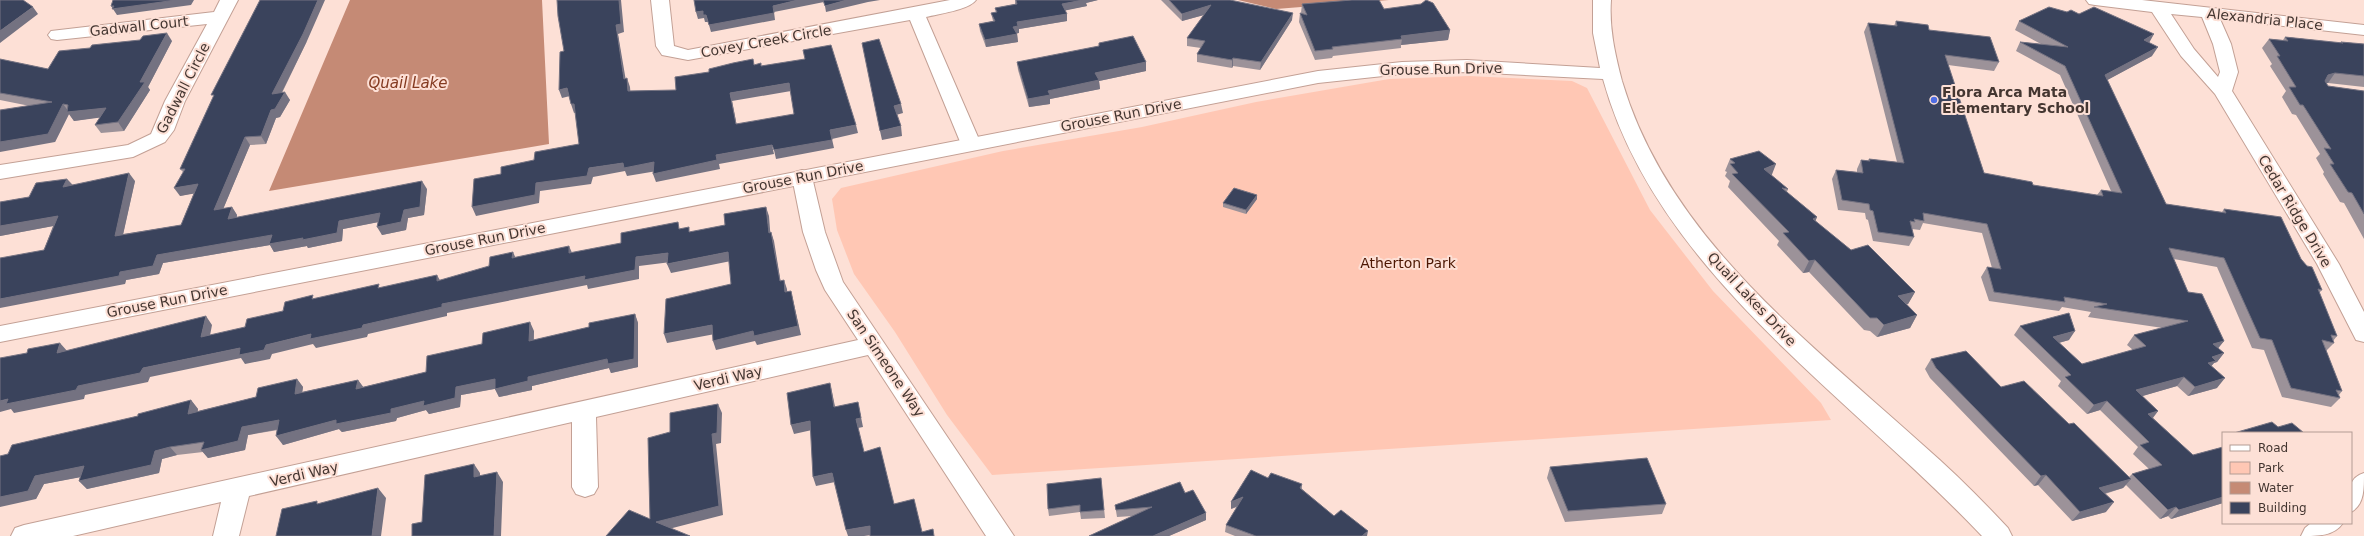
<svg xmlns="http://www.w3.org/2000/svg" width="2364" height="536" font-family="'DejaVu Sans',sans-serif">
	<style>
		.green { fill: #ffc7b4 }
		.water { fill: #c58a75 }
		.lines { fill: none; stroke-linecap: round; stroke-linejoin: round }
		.street-casing { stroke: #c3a095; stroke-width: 2 }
		.secondary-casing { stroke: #c3a095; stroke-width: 2 }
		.street { fill: #fff; fill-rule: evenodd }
		.secondary { fill: #fff; fill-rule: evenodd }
		.wall { fill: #9c9299 }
		.shaded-wall { fill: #747281 }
		.building { fill: #3a435c; stroke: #747281; fill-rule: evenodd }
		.poi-dot { fill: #4f6de2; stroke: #fde0d6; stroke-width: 1.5 }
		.labels { text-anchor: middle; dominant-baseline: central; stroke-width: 4; stroke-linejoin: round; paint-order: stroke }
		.street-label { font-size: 14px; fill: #443631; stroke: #fde0d6 }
		.poi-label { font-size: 14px; font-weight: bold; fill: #443631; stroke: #fde0d6; text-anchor: start }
		.park-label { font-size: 14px; fill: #4c1602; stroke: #fde0d6 }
		.water-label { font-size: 15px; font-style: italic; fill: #843a20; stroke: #fde0d6 }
	</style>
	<rect width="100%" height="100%" fill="#fde0d6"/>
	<path class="green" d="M1469 76 1572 81 1587 88 1650 210 1713 291 1821 403 1831 420 992 475 947 415 895 332 854 274 837 230 832 199 841 188 1003 151 1142 127 1256 102 1389 79Z"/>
	<path class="water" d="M350 0H542L549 144 269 191Z
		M1238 0H1389L1276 9Z"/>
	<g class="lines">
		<g class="street-casing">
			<path id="street" d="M220 0H238L185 101 174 130 165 142 133 157 0 179V165L128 145 151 134 165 101 207 24 57 40 51 39 48 35 51 31 214 12Z
				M651 0H669L674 46 688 50 950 0H976C969 10 938 14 926 17L981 144 978 148 971 150 964 148 961 144 910 20 688 60 662 55 656 46Z
				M2086 0H2142L2364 25V35L2220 19 2231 44 2238 72 2232 91 2339 264 2364 312V342L2356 340 2317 264 2215 94 2181 56 2152 12 2095 5 2089 4ZM2171 14 2202 17 2213 44 2220 72 2218 77 2194 49Z
				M802 170 809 172 812 177 825 232 843 282 1014 536H986L868 355 596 417 598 487 594 494 585 497 576 494 572 487V422L249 496 239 536H213L221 502 73 536H11L15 528 24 525 858 340 825 290 816 270 803 232 792 177 795 172Z
				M2364 473C2364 490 2364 505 2351 512 2351 495 2345 479 2364 473Z
				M2311 523H2343C2334 536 2319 536 2301 536L2305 528Z"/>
		</g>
		<g class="secondary-casing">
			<path id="secondary" d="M1593 0H1611C1609 28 1615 54 1622 81 1668 237 1807 340 1923 445 1953 471 1981 499 2008 528L2012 536H1982C1851 397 1656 272 1603 79L1467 72 1402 74 1318 83 0 342V326L1318 71 1402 62 1467 60 1600 68 1593 33Z"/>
		</g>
		<use href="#street" class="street"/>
		<use href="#secondary" class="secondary"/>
	</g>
	<path class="wall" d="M1015 0H1098L1086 3 1087 6 1065 10 1067 21 1019 29V33H1017L1018 42 986 47 980 31 979 24 993 21 991 13H996L995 8 1015 4Z
		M1161 0H1230L1292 20 1260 70 1233 66 1232 68 1197 62V54L1201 48 1187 46V38L1204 15 1182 21Z
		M1302 4 1384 9 1450 30 1448 40 1401 45V48L1333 56 1332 58 1315 60 1299 22 1300 13H1301Z
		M2067 12 2079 14 2149 42 2152 56 2107 80 2166 204 2222 212 2224 209 2301 259 2322 290 2319 293 2337 336 2333 341 2334 343 2326 351 2342 391 2339 395 2340 398 2331 407 2282 397 2264 350 2252 348 2217 267 2174 259 2188 292 2224 341 2218 348 2224 353 2217 362 2214 363 2211 366 2217 388 2188 396 2177 386 2142 396 2158 411 2153 418 2193 455 2223 447V503L2171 519 2168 516 2160 519 2126 485 2123 488 2105 494 2106 512 2072 521 2038 485 2034 486 1930 378 1925 369 1931 359 2001 387 2069 424 2129 477 2132 474 2149 469 2133 454 2138 447 2100 410 2087 414 2058 386 2061 381 2014 335 2020 326 2069 340 2059 343 2082 364 2133 350 2127 345 2134 335 2163 328 2088 317 2091 312 2062 307 2059 311 1989 301 1981 277 1987 267 1992 268 1982 233 1923 223 1920 230 1912 229 1914 237 1909 246 1873 241 1868 220 1866 219 1865 213 1838 210 1832 179 1836 170 1857 172V169L1861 160 1868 161 1869 159 1897 162 1864 32 1868 23 1894 26 1896 21 1929 30 1999 62 1994 71 1948 65 1984 173 2033 185 2097 195 2101 190 2111 191 2060 75 2016 51 2020 42 2041 44 2015 30 2019 21Z
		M2285 37 2340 43 2341 42 2364 44V87L2328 83H2326L2328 86 2364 91V239L2344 203 2340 202 2323 174 2324 172 2316 158 2320 154 2296 115 2292 114 2282 97 2286 91 2270 66 2272 64 2262 48 2269 39 2283 40Z
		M172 41 148 87 150 90 124 131 101 133 95 125 100 117 74 121 69 114 55 142 30 106 0 100V59L48 69Z
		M307 41 282 93 290 100 280 117 276 118 266 144 250 145 223 209 232 207 237 215V218L427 189 424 215 408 218 406 230 382 235 378 222 343 229 342 241 308 248 307 246 274 252 270 245 163 263 159 274 126 280 125 284 44 250 53 226 0 236V202L29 197 67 179 73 185 135 181 123 234 181 225 194 193 180 196 183 172 180 169Z
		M1017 62H1146V71L1099 81 1100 89 1050 99V104L1029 107 1018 70Z
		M1730 159 1772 176 1788 189 1787 192 1817 217 1815 221 1851 250 1915 292 1908 304H1907L1917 315 1910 328 1877 337 1870 331 1864 330 1809 272 1803 273 1777 245 1779 241 1728 187 1730 181 1725 176 1727 172 1725 171Z
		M1257 199 1246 214 1223 207V203Z
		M635 314 638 323V367L611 373 609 368 532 386V390L499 397 495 389 461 395 460 407 429 414 426 410 397 418 396 421 342 432 339 429 283 445 278 430 248 435 245 450 208 458 203 452 177 455 162 459 159 473 87 489 79 481 80 477 44 484 36 499 8 454 191 400 198 409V411L256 397 297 379 303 387 302 392 358 380 363 387 426 372 482 344 534 331V340L589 327Z
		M1550 467 1666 504 1662 514 1565 522 1547 478Z
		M1101 478 1105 518 1081 519 1080 512 1049 516 1048 509Z
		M1268 478 1302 484V489L1334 516 1367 536H1235L1225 532 1226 525 1237 507 1231 509Z
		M1185 493 1206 520 1169 536H1089L1133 516 1117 517 1115 505Z"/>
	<path class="shaded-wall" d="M176 0H194L191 5 117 15 111 6Z
		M318 0H325L307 41 277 102 272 94Z
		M619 0H621L624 32 618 34 627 87 624 79 616 25Z
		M798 0H823L824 2 774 12 775 20 711 32 709 25 773 6Z
		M847 0H880L868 2 826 12 825 6Z
		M1083 0H1098L1086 3 1087 6 1063 11 1062 4Z
		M1211 5V13L1182 21V14Z
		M33 7 38 14 0 43V31Z
		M703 11 706 15 708 22H705L704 18 698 19 696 12Z
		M1293 13 1292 20 1260 70 1261 62Z
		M1067 14V21L1019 29V33L1014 34 1013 27 1017 22Z
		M1450 30 1448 40 1401 45 1402 39 1401 36Z
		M167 33 172 41 148 87 150 90 124 131 118 122Z
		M1017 34 1018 42 986 47 985 40Z
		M2154 34 2149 43 2144 40Z
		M2158 47 2152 56 2100 84 2105 75Z
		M1233 58V66L1232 68V60Z
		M1146 62V71L1099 81 1100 89 1050 99V104L1029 107 1028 99 1048 91 1095 73Z
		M2335 73 2328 83 2321 85 2328 75Z
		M627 78 630 87 631 100 628 91Z
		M789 83 791 91 732 101 738 132 736 124 730 93Z
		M567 88 570 96 562 98 559 90Z
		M285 92 290 100 280 117 276 118 266 144 261 136 271 110Z
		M63 104 69 112 106 108 112 116 74 121 69 114 55 142 0 152V142Z
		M571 104H574L577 112 574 113Z
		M901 104 903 113 896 115 894 106Z
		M856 125 858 133 832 139 834 148 776 159 774 150 830 130Z
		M901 126 902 136 882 140 880 131Z
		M245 137 250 145 219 219 214 210Z
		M772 145 774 154 719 164 720 169 656 182 653 174 716 155Z
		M654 162 657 171 627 176 625 171 593 177 591 184 540 191 539 203 476 216 472 207 536 183 589 168 623 163Z
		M1776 164 1771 177 1764 169Z
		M129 173 135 181 121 244 115 236Z
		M67 179 74 187H63Z
		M422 181 427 189 424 215 408 218 406 230 382 235 377 227 404 210Z
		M198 184 203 192 180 196 174 188Z
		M1257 195V199L1246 214V210Z
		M232 207 237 215 234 227 228 219Z
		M766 207 769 216 771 242 769 233Z
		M380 213 384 221 343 229 342 241 308 248 307 246 274 252 270 245 163 263 159 274 126 280 125 284 0 308V299L120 272 157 255Z
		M58 216 64 224 0 236V226Z
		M1817 217 1812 230 1813 219Z
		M771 232 774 241 782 290 780 281Z
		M569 246 573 255 569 253Z
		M513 252 517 261 512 258Z
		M728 252 731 261 671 273 667 264Z
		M668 253 671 262 639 266V279L588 289 587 285 447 313V316L368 334 367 337 316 348 313 344 272 354 270 359 245 364 241 358 150 377 148 382 85 395 84 399 14 413 11 409 0 412V401L143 368 240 348 266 345 311 334 363 325 442 304 636 257Z
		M1815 260 1809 272 1803 273 1809 261Z
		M437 275 442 284 437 281Z
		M784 280 787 289 788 301 785 292Z
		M791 291 801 335 757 345 755 341 716 350 713 341Z
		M1915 292 1908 304 1891 308 1898 296Z
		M635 314 638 323V367L611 373 609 368 532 386V390L499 397 495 389Z
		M1917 315 1910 328 1877 337 1884 325Z
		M206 316 212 325 208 346 201 337Z
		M530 322 534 331 533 350 529 341Z
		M712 325 715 334 667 343 664 334Z
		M2075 331 2069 340 2047 346 2053 337Z
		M2224 341 2216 351 2213 344Z
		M60 343 68 352 57 353Z
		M2224 353 2217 362 2214 363 2208 370 2200 372 2212 357Z
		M2184 377 2177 386 2129 400 2136 390Z
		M2225 378 2217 388 2188 396 2195 387Z
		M297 379 303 387 301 402 295 394Z
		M495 379 499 388 461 395 460 407 429 414 426 410 397 418 396 421 342 432 339 429 283 445 276 436 336 420 391 409 456 387Z
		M358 380 364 388 356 389Z
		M830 383 832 392 837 416 834 407Z
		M191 400 198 409 195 422 188 414Z
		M2107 401 2100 410 2087 414 2094 405Z
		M858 402 863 427 858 428 856 419Z
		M718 404 722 413 721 443 716 444 723 515 661 531 656 522 712 434Z
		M2158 411 2151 420 2148 414Z
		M279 420 285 428 248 435 245 450 208 458 201 450 242 427Z
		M810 421 812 430 794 434 791 425Z
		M170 447 177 455 162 459 159 473 87 489 79 481 155 451Z
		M474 464 480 473V487L474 477Z
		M84 466 92 475 44 484 36 499 0 507V497L35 476Z
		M497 472 503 482 501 536H494Z
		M832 473 835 482 816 486 813 477Z
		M2046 475 2038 485 2034 486 2041 476Z
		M2131 479 2123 488 2092 497 2099 488Z
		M378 488 386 498 381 536H372Z
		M1243 497 1242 504 1231 509V502Z
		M2223 497V503L2171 519 2179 510Z
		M2114 502 2106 512 2072 521 2080 512Z
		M2176 507 2168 516 2160 519 2168 510Z
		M1206 513V520L1169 536H1153Z
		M870 526 872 535 864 536H848L846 530Z
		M1368 531 1367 536H1362Z"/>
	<path class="building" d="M0 0H23L33 7 0 31Z
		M113 0H176L112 9 114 6H111Z
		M260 0H318L303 34 272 94 285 92 275 109 271 110 261 136 245 137 214 210 232 207 228 219 422 181 420 207 404 210 401 222 377 227 380 213 339 221 337 233 302 240 303 238 269 244 272 235 157 255 153 266 120 272 119 276 0 299V258L44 250 58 216 0 226V202L29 197 36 183 67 179 63 187 129 173 115 236 181 225 198 184 174 188 185 169H180L214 95H211Z
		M557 0H619L621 24 616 25 624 79 627 78 628 91 676 90 675 77 709 72V69L733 63 753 59 754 65 761 63V66L805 59 803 50 831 45 856 125 830 130 832 140 774 150 772 145 716 155 717 160 653 174 654 162 624 168 623 163 589 168 587 176 536 183 535 195 472 207 474 179 501 174V167L534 160 535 152 579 144 574 104H571L567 88 559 90 560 52 564 51 558 16ZM789 83 794 114 736 124 730 93Z
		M694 0H798L773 6 774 13 709 25 706 15H703V11L696 12Z
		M823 0H847L825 6Z
		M1016 0H1083L1062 4 1067 14 1017 22 1018 26 1013 27 1017 34 985 40 979 24 995 21 991 13 997 12 995 8 1017 4Z
		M1169 0H1230L1293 13 1261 62 1233 58 1232 60 1197 54 1205 41 1187 38 1211 5 1182 14Z
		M1352 0H1379L1384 9 1421 4 1426 0 1433 3 1450 30 1401 36 1402 39 1332 47 1333 49 1315 51 1300 13 1307 15 1302 4Z
		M2049 7 2067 12 2071 10 2079 14 2094 7 2154 34 2144 40 2158 47 2105 75 2166 204 2226 213 2224 209 2281 217 2301 259 2307 266 2312 267 2322 290 2318 289 2337 336 2331 335 2334 343 2322 340 2342 391 2336 390 2340 398 2291 388 2272 340 2260 338 2224 258 2169 248 2188 292 2202 294 2224 341 2213 344 2224 353 2212 357 2216 361 2208 363 2225 378 2195 387 2184 377 2136 390 2158 411 2148 414 2193 455 2223 447V497L2179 510 2176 507 2168 510 2132 474 2162 465 2140 445 2149 442 2107 401 2094 405 2065 377 2071 375 2020 326 2069 313 2075 331 2053 337 2082 364 2146 346 2134 335 2188 321 2094 307 2107 304 2064 297 2065 302 1994 292 1987 267 2001 269 1987 224 1923 213 1924 221 1914 219 1915 222 1910 221 1914 237 1878 232 1873 211 1870 210 1869 204 1842 200 1836 170 1863 173 1861 160 1870 161 1869 159 1904 163 1868 23 1897 26 1896 21 1928 25 1929 30 1990 37 1999 62 1945 55 1984 173 2032 182 2033 185 2103 196 2101 190 2122 193 2065 66 2020 42 2068 47 2019 21Z
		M167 33 140 82H145L118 122 95 125 106 108 67 112 68 105 63 104 48 134 0 142V110L52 102 0 93V59L48 69 59 51 90 48 92 45 140 40 143 36Z
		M1133 36 1146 62 1095 73 1099 80 1048 91 1050 95 1028 99 1017 62 1099 46V43Z
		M2285 37 2343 43 2341 42 2364 44V76L2335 73 2328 75 2325 81 2328 86 2364 91V214L2352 193 2348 192 2330 164H2334L2324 148 2331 149 2303 105H2300L2289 87H2296L2277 56H2280L2269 39 2288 41Z
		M879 39 901 104 894 106 901 126 880 131 862 43Z
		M1759 151 1776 164 1764 169 1788 189 1782 188 1817 217 1813 219 1851 250 1868 245 1915 292 1898 296 1917 315 1884 325 1877 318H1870L1815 260 1809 261 1783 233 1789 232 1732 174 1738 173 1730 164 1735 163 1730 159Z
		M1234 188 1257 195 1246 210 1223 203Z
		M766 207 769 233 771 232 780 281 784 280 785 292 791 291 798 326 754 336 753 331 713 341 712 325 664 334 666 299 731 284 728 252 667 264 668 253 636 257 635 270 584 280 585 276 442 304V307L363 325 362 328 310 339 311 334 266 345 264 350 239 355 240 348 143 368 140 373 78 386 76 390 6 404 8 399 0 401V358L27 353 28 349 60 343 57 353 206 316 201 337 245 327 247 319 283 311 285 302 313 295 312 299 379 284 378 288 437 275V281L489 266 490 257 513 252 512 258 569 246V253L621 243V233L678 222 679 229 689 227V232L725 225 724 214Z
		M635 314 634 359 608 364 607 359 528 377V381L495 389V379L456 387 455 398 423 406 424 401 391 409V413L336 424V420L276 436 279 420 242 427 238 441 201 450 204 442 170 447 155 451 151 465 79 481 84 466 35 476 28 491 0 497V456L8 454 12 445 138 416V414L191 400 188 414 256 397 258 388 297 379 295 394 358 380 356 389 426 372 427 356 482 344 483 333 530 322 529 341 589 327V323Z
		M1966 351 2001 387 2024 381 2069 424 2074 423 2131 479 2099 488 2114 502 2080 512 2046 475 2041 476 1936 368 1931 359Z
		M830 383 834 407 858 402 861 418 856 419 864 452 880 447 894 504 914 499 922 532 933 529 934 536H870V526L846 530 832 473 813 477 810 421 791 425 787 393Z
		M718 404 717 433 712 434 719 506 656 522 690 536H606L629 510 650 519 648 438 670 432V413Z
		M2272 422 2278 427 2292 423 2304 433H2234Z
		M1647 458 1666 504 1568 511 1550 467Z
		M474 464V477L497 472 494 536H412V524L422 522 425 475Z
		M1251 470 1268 478 1271 473 1302 484 1300 488 1334 516 1341 510 1368 531 1362 536H1256L1226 525 1243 497 1231 502Z
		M1101 478 1104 510 1080 512V505L1048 509 1047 484Z
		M1180 482 1185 493 1193 490 1206 513 1153 536H1089L1152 507 1116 510 1115 505Z
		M378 488 372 536H276L282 509 317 501V504Z"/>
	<circle class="poi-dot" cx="1934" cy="100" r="4"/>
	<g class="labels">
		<g class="street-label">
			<text transform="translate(2265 19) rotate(6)">Alexandria Place</text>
			<text transform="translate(139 26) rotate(-6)">Gadwall Court</text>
			<text transform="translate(766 41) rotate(-10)">Covey Creek Circle</text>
			<text transform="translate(1441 69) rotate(-1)">Grouse Run Drive</text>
			<text transform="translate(183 88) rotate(-63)">Gadwall Circle</text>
			<text transform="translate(1121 115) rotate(-11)">Grouse Run Drive</text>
			<text transform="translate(803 177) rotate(-11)">Grouse Run Drive</text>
			<text transform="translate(2295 211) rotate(59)">Cedar Ridge Drive</text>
			<text transform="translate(485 239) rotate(-11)">Grouse Run Drive</text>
			<text transform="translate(1752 299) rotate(47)">Quail Lakes Drive</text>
			<text transform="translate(167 301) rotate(-11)">Grouse Run Drive</text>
			<text transform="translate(886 363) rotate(56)">San Simeone Way</text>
			<text transform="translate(728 378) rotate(-13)">Verdi Way</text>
			<text transform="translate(304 474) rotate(-13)">Verdi Way</text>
		</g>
		<g class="poi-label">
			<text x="1942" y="92">Flora Arca Mata<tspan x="1942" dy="16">Elementary School</tspan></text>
		</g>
		<g class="park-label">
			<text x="1408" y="263">Atherton Park</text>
		</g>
		<g class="water-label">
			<text x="408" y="83">Quail Lake</text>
		</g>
	</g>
	<rect x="2222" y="432" width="130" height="92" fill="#fde0d6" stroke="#b39c94"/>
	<rect x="2230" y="445" width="20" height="6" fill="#ffffff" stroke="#b39c94"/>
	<text x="2258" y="452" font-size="12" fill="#443631">Road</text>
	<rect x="2230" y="462" width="20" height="12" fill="#ffc7b4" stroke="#b39c94"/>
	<text x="2258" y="472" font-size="12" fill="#443631">Park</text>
	<rect x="2230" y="482" width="20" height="12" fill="#c58a75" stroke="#b39c94"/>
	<text x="2258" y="492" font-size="12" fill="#443631">Water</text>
	<rect x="2230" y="502" width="20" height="12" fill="#3a435c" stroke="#b39c94"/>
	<text x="2258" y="512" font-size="12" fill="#443631">Building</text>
</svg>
